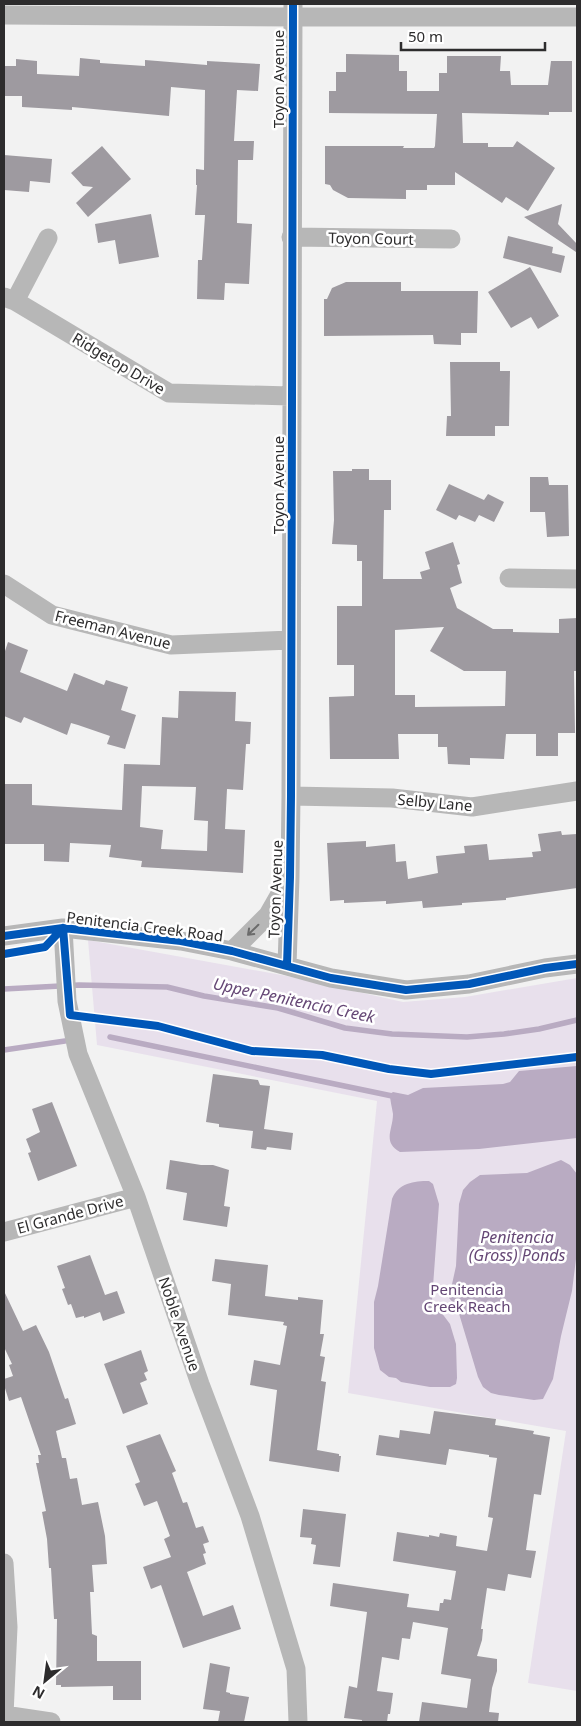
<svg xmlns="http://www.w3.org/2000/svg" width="581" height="1726" font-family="'Noto Sans',sans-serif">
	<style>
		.green { fill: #e8e0ec }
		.water { fill: #b9abc2 }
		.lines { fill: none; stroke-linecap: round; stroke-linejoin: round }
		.stream { stroke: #b9abc2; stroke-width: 5.5 }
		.building { fill: #9e9aa0; fill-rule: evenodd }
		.minor { stroke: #b7b7b7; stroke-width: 19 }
		.cycleway-casing { stroke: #fff; stroke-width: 11 }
		.cycleway { stroke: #0057b8; stroke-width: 8 }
		.oneway { stroke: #6b6b6b }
		.labels { text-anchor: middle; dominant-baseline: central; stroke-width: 5; stroke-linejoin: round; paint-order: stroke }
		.street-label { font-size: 15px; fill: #2d2c2d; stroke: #fff }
		.park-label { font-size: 15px; fill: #624473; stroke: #fff }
		.water-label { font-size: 16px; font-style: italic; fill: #654775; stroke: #fff }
	</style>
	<rect width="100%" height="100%" fill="#f2f2f2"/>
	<path class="green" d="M88 940 287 976 403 1002 465 997 577 978V1691L528 1683 566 1431 348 1393 377 1101 97 1045Z"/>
	<path class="water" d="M577 1066V1138L479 1149 400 1152C382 1142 393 1130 393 1114 392 1107 390 1101 390 1094L393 1092 408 1095 423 1088 503 1084 510 1082 519 1071Z
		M561 1160 570 1165 577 1174V1251L572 1291 561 1336 553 1379 543 1399 534 1400 499 1395 491 1393 483 1387 478 1377 457 1307 449 1298 456 1266 459 1204 463 1190 470 1182 480 1175 527 1173Z
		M429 1181 433 1184 439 1204 432 1300 450 1324 456 1344 457 1378 456 1384 450 1387H430L401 1382 396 1378 389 1377 380 1370 374 1348V1302L378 1286 392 1199C398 1183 414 1181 429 1181Z"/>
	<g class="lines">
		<path class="stream" d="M4 989 79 985 167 987 204 996 278 1008 345 1028 392 1034 467 1037 504 1034 539 1029 577 1020
			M110 1037 397 1097
			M4 1050 65 1041"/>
	</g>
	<path class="building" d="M346 54 399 55V71H407V91H439V73H447V56H501L500 71H510L511 85H548L551 61H572V112H549V115L462 113 463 143H488V147H513L517 141 555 168 528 211 506 197 502 203 455 172V185H427V190H406V199L348 198 333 190 330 185 325 184V146H404L403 148H434L435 146 437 114 329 113V91H336V72H346Z
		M80 58 100 60V63L145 66V60L207 65V61L260 64 258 91 237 90 234 141H254L253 160H238L237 223 252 224 249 284 225 283 224 300 197 299 198 260H202L205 215H195L197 185H196V169L204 170 205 90 171 87 169 116 72 107V110L22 107V96H4V66H16V59L37 61V74L79 76Z
		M102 146 131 179 88 217 76 203 93 187 83 186 71 173Z
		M4 155 52 159 50 183 30 181 29 192 4 190Z
		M562 204 558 224 577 244 576 252 524 217Z
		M151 214 159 257 119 264 115 240 98 243 95 224Z
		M508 236 553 247 552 253 565 256 561 273 503 258Z
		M530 267 559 316 538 329 531 317 511 328 488 292Z
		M346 282H401V291H478L477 333H461V345L434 344 433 335 324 336V299H327L332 288Z
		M450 362H500V371H510L509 426H495V436H446L447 416H451Z
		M352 469H369V480H391V510H384L383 579H422L420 572 430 569 425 552 453 542 460 564 457 565 462 583 450 588 457 608 493 629H513V632L559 633V619L577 618V671H574L575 733H558V756H536V734H506L504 759 470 758V765L448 764 447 747H438V734H398L399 759H330L329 697 354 696V665H337V606H362V561H357V545L332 544 334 520 333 471H352ZM444 627 430 651 464 671H506L505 706 415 707V695H395V630Z
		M530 477H548L549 485H568L569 536 547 537 545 512H530Z
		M449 484 484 500 488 494 504 502 494 522 479 515 475 522 459 515 456 520 436 510Z
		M8 642 28 650 20 672 67 691 74 673 104 685 106 680 128 687 121 710 136 715 125 749 107 744 110 736 78 725 71 723 67 735 24 717 21 723 4 716V654Z
		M179 691 236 692 235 721 251 722 250 744H246L243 790 227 789 225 829 245 830 243 873 141 867 142 861 109 857 111 845 70 843 69 862 44 861V844H4V784H32V805L122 810 124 764 160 765 162 717 178 718ZM142 786 196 787 194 820 208 821 207 851 161 849 163 830 140 827Z
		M561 831 562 835 577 834V888L506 898V900L462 903V905L423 908 422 901 386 904V901L344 903V900L330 901 327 843 366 841V847L395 844 396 862 406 861 408 879 438 873 436 856 465 853 464 846 487 844 489 860 533 857 532 852 541 851 538 834Z
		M213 1074 258 1080 260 1085 270 1086 264 1129 293 1133 291 1150 267 1147 266 1150 251 1148 253 1131 219 1127V1124L206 1122Z
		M52 1102 77 1166 38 1181 28 1153 31 1152 26 1139 40 1132 32 1109Z
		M170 1160 201 1165H213L229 1170 224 1206 230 1207 227 1227 183 1220 187 1193 166 1189Z
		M90 1255 105 1295 117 1291 125 1313 103 1321 100 1312 84 1318V1316L76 1318 71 1304 68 1305 62 1289 65 1288 57 1266Z
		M215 1259 268 1265 265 1296 298 1300V1297L323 1300 320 1334H324L320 1356 325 1357 321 1381 326 1382 317 1450 339 1454V1456H341L339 1472 269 1461 277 1390 250 1385 254 1360 280 1365 287 1326 283 1325 284 1322 228 1315 231 1284 212 1281Z
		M4 1291 23 1331 36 1325 49 1352 65 1399 68 1398 76 1424 56 1431 62 1458H66L70 1479 77 1478 82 1505 98 1502 105 1536 107 1564 92 1565 94 1592H90L92 1634 97 1636V1661H141V1700H113V1686L61 1687V1685H56L57 1619H54L51 1568H49L47 1539 42 1512 46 1511 36 1463H39L38 1455H41L21 1397 9 1401 4 1385V1379L13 1376 9 1365 12 1364 4 1347Z
		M141 1350 148 1371 144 1373 147 1380 140 1383 148 1404 123 1414 104 1364Z
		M434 1411 496 1419 495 1425 534 1431 533 1434 550 1437 541 1495 534 1494 526 1550 536 1551 531 1578 508 1574 505 1591 487 1588 481 1629H483L482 1640 477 1656 497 1659V1671L492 1688 489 1712 499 1713 498 1722H419L422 1702 467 1708 471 1679 441 1674 448 1628 413 1622 410 1639 402 1638 399 1660 382 1657 377 1691 393 1693 390 1714H388L387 1722H362V1720L344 1718 349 1686 357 1688 367 1612 330 1606 333 1583 409 1594 407 1607 439 1611 440 1603H443L444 1599 451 1600 456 1571 393 1561 397 1532 429 1537V1535L439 1537 440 1533 457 1536 456 1546 487 1551 493 1518 488 1517 497 1458 489 1457V1455L449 1449 446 1465 376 1455 379 1435 399 1438 400 1430 430 1434Z
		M160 1434 176 1471 172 1473 183 1503 187 1502 196 1528 203 1526 209 1542 203 1544 206 1553 203 1554 206 1564 187 1572 201 1610 203 1616 233 1605 241 1629 183 1648 161 1585 151 1589 143 1567 171 1557 164 1539 170 1536 157 1501 144 1506 135 1484 140 1482 126 1446Z
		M303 1509 346 1514 340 1567 313 1564 316 1545 311 1544 312 1538 300 1537Z
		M210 1663 230 1667 226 1692 230 1693V1694L249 1697 244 1722H218L220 1711 203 1709Z"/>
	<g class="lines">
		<path class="minor" d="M4 15 293 17H577
			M291 237 451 239
			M4 297 15 301 169 393 291 396
			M15 301 48 238
			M509 578 577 579
			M4 584 52 615 171 645 291 640
			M291 796 392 798 472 807 577 791
			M63 928 67 1001 78 1054 136 1197 200 1384 250 1516 296 1669 298 1722
			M4 936 63 928 181 941 232 951 331 978 406 990 469 984 545 968 577 964
			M232 951 268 915 288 880
			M287 965 290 877 291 796 293 4
			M4 1232 136 1197
			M4 1563 8 1627 4 1715 51 1722"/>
		<g class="cycleway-casing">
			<path id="cycleway" d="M63 928 70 1015 158 1026 252 1051 322 1055 389 1069 431 1074 577 1057
				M4 936 63 928 181 941 232 951 331 978 406 990 469 984 545 968 577 964
				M4 954 45 947 63 928
				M287 965 290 877 291 796 293 4"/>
		</g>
		<use href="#cycleway" class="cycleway"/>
	</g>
	<defs><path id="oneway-shaft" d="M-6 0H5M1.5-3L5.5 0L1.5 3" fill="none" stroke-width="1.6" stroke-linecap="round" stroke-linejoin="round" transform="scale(1.25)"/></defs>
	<use class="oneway" href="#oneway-shaft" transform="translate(253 930) rotate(136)"/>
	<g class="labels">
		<g class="street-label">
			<text transform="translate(278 79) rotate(-90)">Toyon Avenue</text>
			<text transform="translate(371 238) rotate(1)">Toyon Court</text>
			<text transform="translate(119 363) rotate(31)">Ridgetop Drive</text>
			<text transform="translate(278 485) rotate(-90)">Toyon Avenue</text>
			<text transform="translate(113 629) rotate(14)">Freeman Avenue</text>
			<text transform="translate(435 802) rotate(5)">Selby Lane</text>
			<text transform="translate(275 889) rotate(-88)">Toyon Avenue</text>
			<text transform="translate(145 926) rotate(7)">Penitencia Creek Road</text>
			<text transform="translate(70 1214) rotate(-15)">El Grande Drive</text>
			<text transform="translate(180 1324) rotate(71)">Noble Avenue</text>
		</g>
		<g class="park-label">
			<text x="467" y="1289">Penitencia<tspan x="467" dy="17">Creek Reach</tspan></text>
		</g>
		<g class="water-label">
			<text transform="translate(294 1000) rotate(12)">Upper Penitencia Creek</text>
			<text x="517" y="1237">Penitencia<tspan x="517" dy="18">(Gross) Ponds</tspan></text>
		</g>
	</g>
	<rect width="581" height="1726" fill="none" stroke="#2d2c2d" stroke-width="10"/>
	<g transform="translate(45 1681) rotate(209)" stroke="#ffffff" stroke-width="4" paint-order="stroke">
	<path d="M0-4L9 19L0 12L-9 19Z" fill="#2d2c2d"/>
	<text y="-8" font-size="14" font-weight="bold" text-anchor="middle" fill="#2d2c2d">N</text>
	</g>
	<path d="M401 42v8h144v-8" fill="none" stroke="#2d2c2d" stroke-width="2.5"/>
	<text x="408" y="42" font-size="15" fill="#2d2c2d" stroke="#ffffff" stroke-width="4" paint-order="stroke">50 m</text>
</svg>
